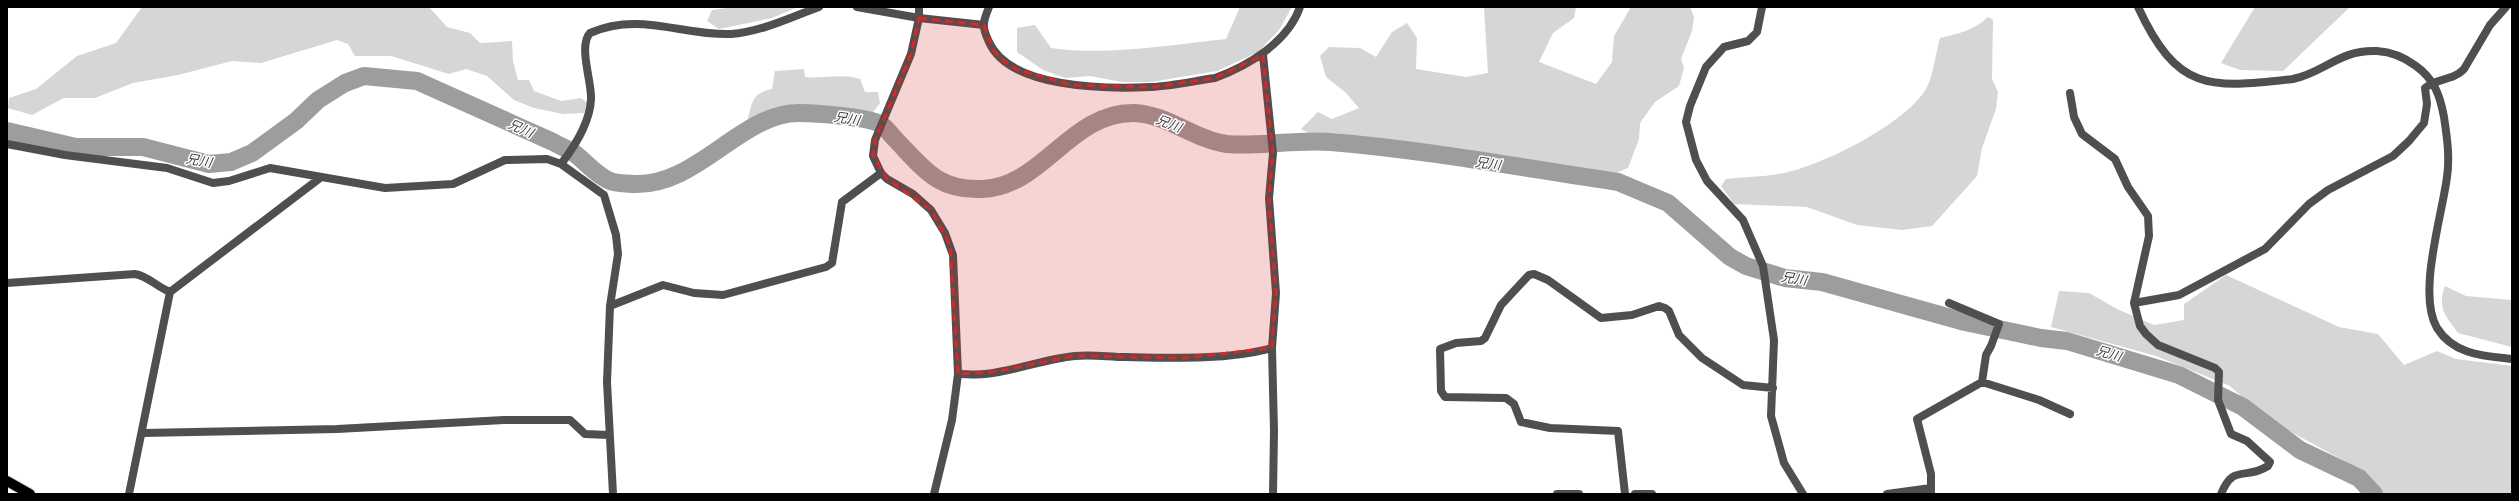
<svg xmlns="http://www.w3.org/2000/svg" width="2519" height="501" font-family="Manrope,'Noto Sans JP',sans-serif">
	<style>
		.green { fill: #d6d6d6 }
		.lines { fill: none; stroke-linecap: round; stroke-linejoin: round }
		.river { stroke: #9d9d9d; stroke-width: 18 }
		.primary-casing { stroke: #dbdbdb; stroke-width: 12 }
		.minor { stroke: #4f4f4f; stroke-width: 8 }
		.tertiary { stroke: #4f4f4f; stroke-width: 8 }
		.primary { stroke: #000; stroke-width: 10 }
		.marked { fill: #d62828; fill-opacity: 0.2; stroke: #d62828; stroke-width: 3; stroke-dasharray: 8 5; stroke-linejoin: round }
		.labels { text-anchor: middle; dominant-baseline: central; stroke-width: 3; stroke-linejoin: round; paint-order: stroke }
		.water-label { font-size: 13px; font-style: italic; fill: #3e3e3e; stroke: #fff }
	</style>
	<rect width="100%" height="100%" fill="#fff"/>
	<path class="green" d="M142 7H429L447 27 470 33 480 43 512 41 513 61 518 80H529L534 91 561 101 581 98 587 103 584 113 563 114 534 108 514 100 487 76 466 69 449 74 391 56H355L348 44 337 40 261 63 232 61 178 75 133 83 95 98H64L32 115 8 108 9 98 36 89 77 56 116 43Z
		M734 7H798L772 18 719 29 707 21 712 10Z
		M1240 7H1292L1279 30 1258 52 1217 71 1151 82H1122L1090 76 1065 78 1043 70 1017 52V28L1035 25 1051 48C1109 56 1169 45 1226 39Z
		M1484 7H1576L1574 18 1553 33 1539 62 1596 84 1612 62 1614 36 1631 7H1690L1694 17 1692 31 1681 59 1684 68 1679 86 1655 102 1640 123 1639 139 1628 168 1609 176 1548 169 1504 156 1477 155 1460 149 1369 141 1336 133H1308L1301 129 1318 112 1332 119 1359 108 1345 92 1326 77 1320 56 1329 47 1360 48 1376 57 1392 32 1407 23 1417 38 1416 69 1466 77 1488 73Z
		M2255 7H2350L2283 71 2240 70 2221 63Z
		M1988 17 1993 20 1992 79 1998 92 1996 109 1982 148 1977 176 1932 226 1902 230 1857 225 1807 207 1734 204 1721 186 1726 179C1745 177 1765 177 1784 173 1823 165 1905 124 1926 89 1933 77 1936 52 1940 38 1958 34 1974 30 1988 17Z
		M804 69 805 77C824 79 842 73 860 79L865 92H878L880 103 871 115 797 107 772 110 756 123 747 122C752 104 751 93 772 89L775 71Z
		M2226 275 2339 327 2378 334 2404 365 2437 351 2456 359 2512 366V494H2384L2361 470 2267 419 2230 386 2156 356 2051 327 2059 291 2089 293 2117 309 2154 325 2184 320V304Z
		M2445 286 2466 296 2512 300V347L2458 333C2445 315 2437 308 2445 286Z"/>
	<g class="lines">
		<path class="river" d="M7 131 76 147H143L209 164 231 162 252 153 296 121 318 100 345 83 364 76 417 81 553 142C560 146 568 149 574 153 586 162 596 175 610 181 617 184 626 183 633 184 698 187 741 112 800 113 815 113 869 117 880 124 886 127 891 135 896 140 924 169 938 191 982 189 1043 187 1070 112 1134 113 1167 114 1195 140 1227 144 1261 147 1296 139 1331 142 1427 150 1523 168 1618 182L1668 203 1730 257 1746 266 1785 278 1822 282 1965 322 2041 338 2067 341 2179 375 2243 407 2300 450 2359 478 2374 494"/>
		<g class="primary-casing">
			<path id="primary" d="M7 481 30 494"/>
		</g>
		<path class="minor" d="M857 7 919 18 984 25
			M989 7C987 12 984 19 984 24 983 30 987 37 989 42 1010 89 1107 89 1151 87 1172 86 1194 81 1215 78 1248 66 1288 42 1300 7
			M1762 7 1757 32 1748 41 1724 47 1706 67 1690 106 1686 122 1696 160 1707 181 1743 220 1763 266 1774 340 1771 416 1784 463 1803 494
			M1263 55 1273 153 1269 198 1276 293 1272 348 1274 431 1273 494
			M2070 93 2074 117 2082 134 2115 159 2128 187 2148 216 2149 236 2134 303 2140 326 2146 334 2158 345 2215 368 2219 372 2218 400 2231 434 2247 441 2270 462 2268 466C2244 481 2234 463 2221 494
			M7 144 65 155 167 168 213 183 229 181 270 168 385 188 453 184 505 160 547 159 561 164 604 195 616 235 618 254 610 306 607 382 613 494
			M561 164C575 146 590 122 591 99 592 82 578 46 590 33 639 11 683 36 731 34 761 32 791 17 819 7
			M7 283 135 274C148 276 157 287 170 292
			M1949 303 1999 324 1991 346 1986 355 1982 382
			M2134 303 2179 295 2265 249 2309 204 2328 190 2393 156 2409 141 2424 123 2427 104 2425 88C2437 78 2453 81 2464 69L2490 25 2506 7
			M610 306 663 285 694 293 723 295 826 267 832 263 842 202 881 173
			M958 374C967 374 976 375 985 374 1015 371 1044 359 1075 356 1092 354 1109 357 1126 357 1172 358 1228 360 1272 348
			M1982 382 2039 400 2070 414
			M143 433 337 429 504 420H570L585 434 609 435
			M129 494 170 292 320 178
			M1557 494H1579
			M1625 494 1618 431 1550 428 1521 422 1514 404 1506 398 1445 397 1441 391 1440 349 1456 343 1481 341 1485 338 1501 305 1529 275 1534 274 1548 280 1601 318 1632 315 1659 306 1665 308 1669 311 1679 335 1702 358 1743 385 1773 388
			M1635 494H1652
			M1887 494 1931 488
			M1931 494V474L1917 419 1982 382"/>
		<path class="tertiary" d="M919 7V18L911 54 875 140 873 156 881 173 887 179 913 194 931 210 945 233 953 255 958 374 952 420 934 494
			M2138 7C2177 91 2208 89 2293 79 2324 73 2340 49 2377 51 2393 52 2404 57 2416 66 2434 79 2440 95 2444 117 2447 137 2450 157 2447 177 2442 216 2417 294 2437 328 2454 355 2484 356 2512 359"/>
		<use href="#primary" class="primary"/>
	</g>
	<path class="marked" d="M919 18 984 25 994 51 1005 62 1018 70 1073 85 1152 87 1215 78 1263 55 1273 153 1269 198 1276 293 1272 348 1186 358 1074 356 995 372 958 374 950 245 931 210 887 179 873 156 875 140 911 54Z"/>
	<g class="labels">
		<g class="water-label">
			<text transform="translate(847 118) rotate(9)">兄川</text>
			<text transform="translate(1169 123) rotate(21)">兄川</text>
			<text transform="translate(521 128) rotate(24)">兄川</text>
			<text transform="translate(199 160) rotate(10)">兄川</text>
			<text transform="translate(1488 163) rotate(8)">兄川</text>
			<text transform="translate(1794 278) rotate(9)">兄川</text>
			<text transform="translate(2109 353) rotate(16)">兄川</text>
		</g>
	</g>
	<rect width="2519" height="501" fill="none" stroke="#000000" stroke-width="16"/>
</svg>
